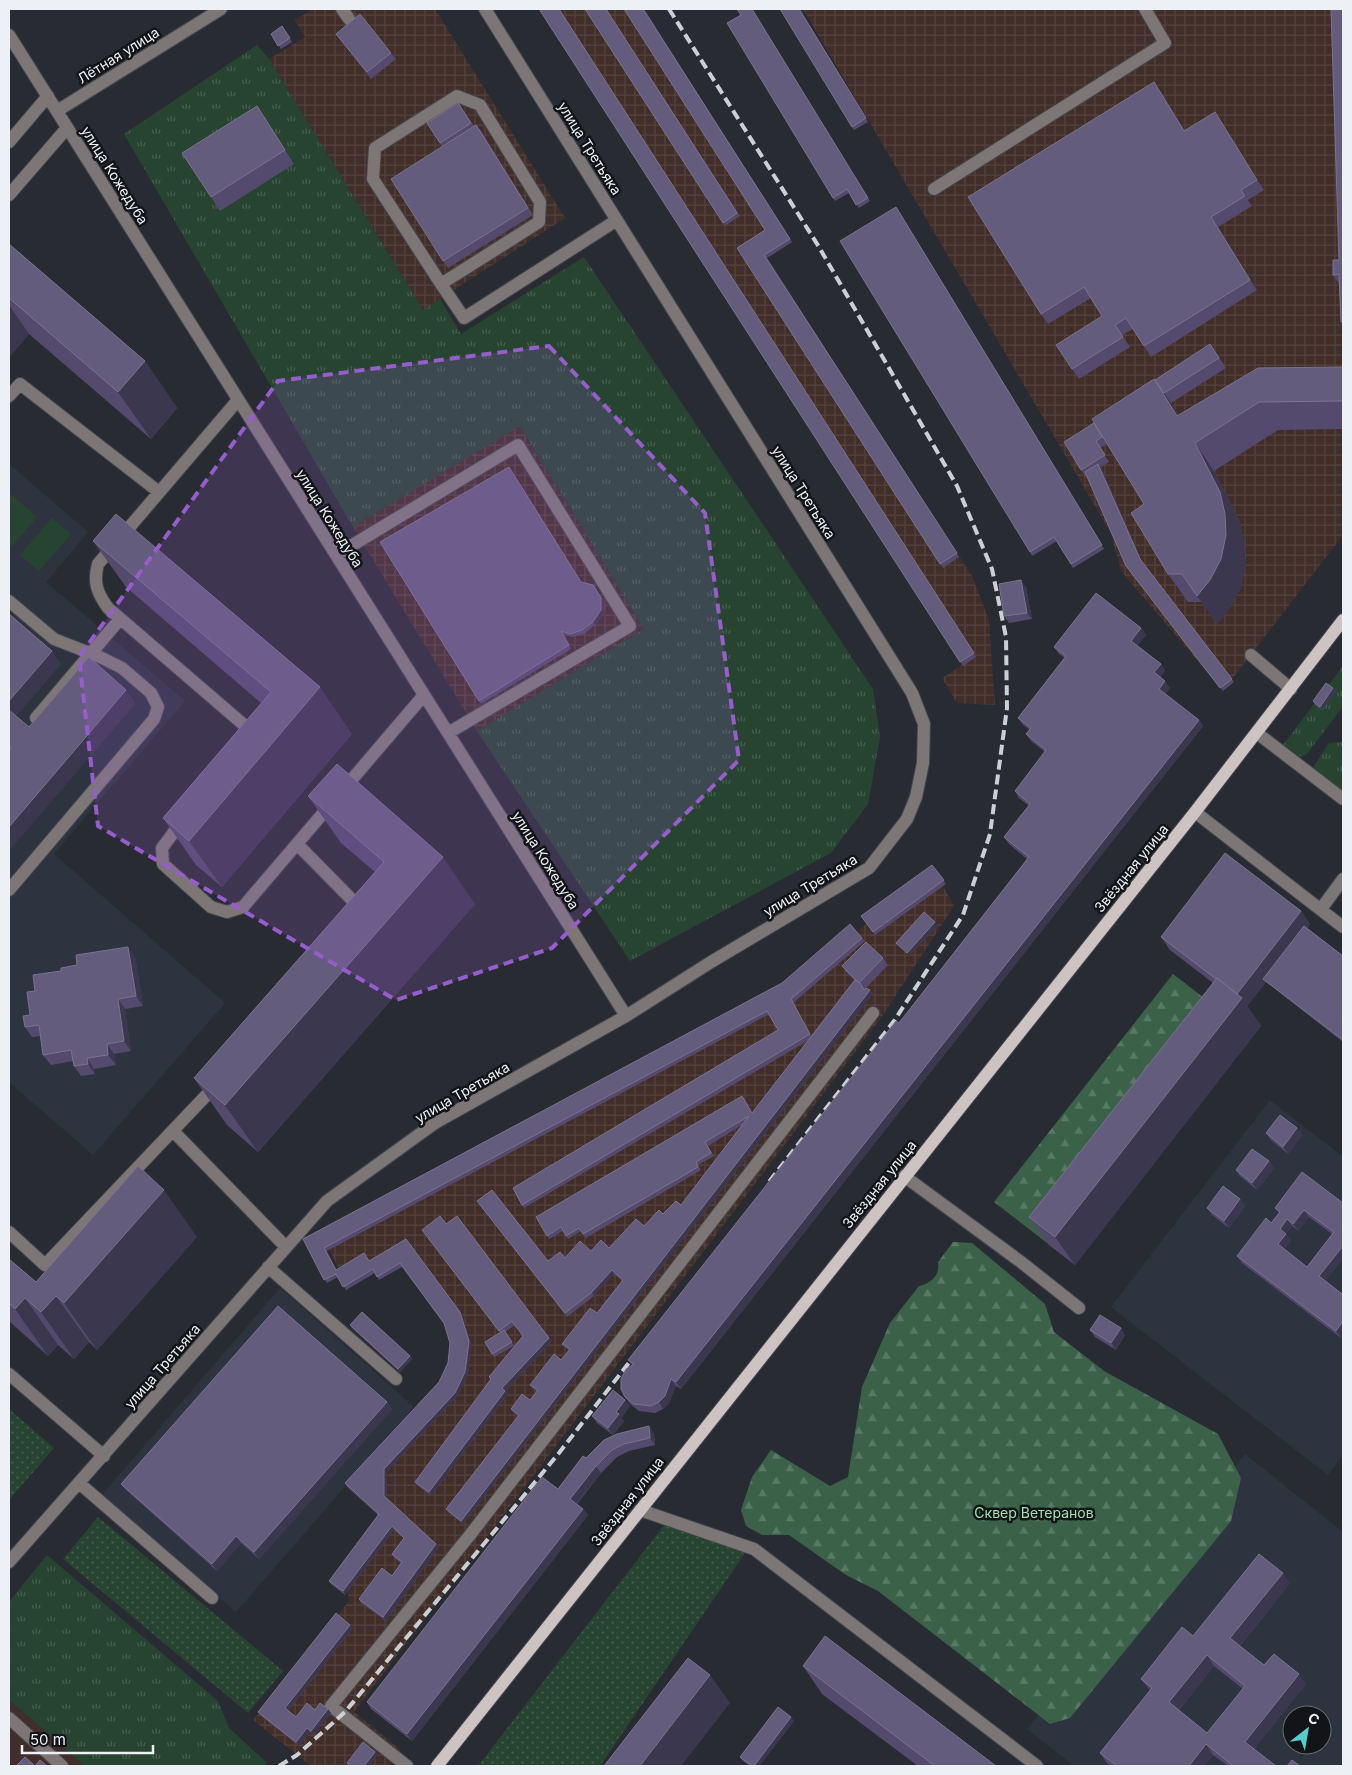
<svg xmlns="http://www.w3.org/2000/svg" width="1352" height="1775" font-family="Inter,sans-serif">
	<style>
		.built { fill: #2d3440; fill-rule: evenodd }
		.industrial { fill: url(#industrial-grid) }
		.medical { fill: #412d2b }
		.grass { fill: url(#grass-tufts) }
		.forest { fill: url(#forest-firs) }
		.park { fill: url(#park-dots) }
		.garden { fill: #274431 }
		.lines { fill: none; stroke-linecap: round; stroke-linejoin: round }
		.minor-casing { stroke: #44474d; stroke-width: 14 }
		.major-casing { stroke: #44474d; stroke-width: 14 }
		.minor { stroke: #7c7776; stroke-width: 12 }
		.major { stroke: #cdc3c2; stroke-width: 12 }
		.rail { stroke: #cccfd4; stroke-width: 4; stroke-dasharray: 10 5; stroke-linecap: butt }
		.wall { fill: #544a6d; fill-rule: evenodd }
		.shaded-wall { fill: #3b374f }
		.building { fill: #645c7c; stroke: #7a738f; fill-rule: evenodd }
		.marked { fill: #985dcc; fill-opacity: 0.2; stroke: #985dcc; stroke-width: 4; stroke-dasharray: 10 6; stroke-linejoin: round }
		.labels { text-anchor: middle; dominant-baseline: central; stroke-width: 5; stroke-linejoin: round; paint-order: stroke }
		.street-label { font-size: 14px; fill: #edf0f5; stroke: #121417 }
		.park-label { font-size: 14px; fill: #9de0b3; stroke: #121417 }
	</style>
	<defs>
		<pattern id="industrial-grid" width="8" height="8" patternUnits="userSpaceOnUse" patternTransform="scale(1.25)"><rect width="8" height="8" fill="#412e29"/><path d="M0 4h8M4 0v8" fill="none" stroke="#54423e"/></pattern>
		<pattern id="grass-tufts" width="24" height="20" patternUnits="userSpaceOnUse" patternTransform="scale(1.25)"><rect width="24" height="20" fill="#274431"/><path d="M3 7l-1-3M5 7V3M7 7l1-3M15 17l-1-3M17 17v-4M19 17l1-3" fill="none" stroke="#475f4f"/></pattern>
		<pattern id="forest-firs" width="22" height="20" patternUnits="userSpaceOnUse" patternTransform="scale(1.25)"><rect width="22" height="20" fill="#3b6249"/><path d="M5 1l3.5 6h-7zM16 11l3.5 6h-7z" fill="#587964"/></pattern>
		<pattern id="park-dots" width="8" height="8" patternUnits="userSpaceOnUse" patternTransform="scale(1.25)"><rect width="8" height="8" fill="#274431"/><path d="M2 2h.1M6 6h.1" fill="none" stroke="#475f4f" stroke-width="1.8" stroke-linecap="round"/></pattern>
	</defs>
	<rect width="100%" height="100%" fill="#282c32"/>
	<path class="built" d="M9 464 88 532 46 582 185 701 54 854 225 1003 93 1155 9 1082Z
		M1270 1100 1343 1157V1455L1328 1475 1111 1307Z
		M280 1288 414 1407 236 1612 101 1496Z
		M1245 1454 1343 1532V1766H1074L1027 1729ZM1292 1715H1322V1745H1292Z"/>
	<path class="industrial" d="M313 9H435L565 218 423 310 269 59 305 37 295 20Z
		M540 9H644L792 242 767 258 972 576 989 620 995 705 957 703 942 678 962 665Z
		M803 9H1343V535L1223 691 1121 571 1111 533Z
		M519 425 644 629 477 731 353 527Z
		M936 873 954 906 883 1015 354 1712 401 1750 389 1766H311L253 1720 349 1601 346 1580 389 1521 356 1488 449 1385 454 1325 400 1254 347 1286 325 1241 782 996 865 925Z"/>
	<path class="medical" d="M9 1700 85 1766H9Z"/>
	<path class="grass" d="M257 45 269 59 423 310 440 299 461 334 584 257 873 689 880 737 868 804 831 853 630 961 477 731 644 629 520 426 353 527 124 134Z
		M1343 666V706L1307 754 1301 757 1283 745Z
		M1343 742V792L1317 772 1314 766 1329 743Z
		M47 1555 218 1701 229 1728 267 1763 263 1766H85L9 1700V1602Z"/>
	<path class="forest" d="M1173 974 1226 1015 1047 1243 994 1202Z
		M953 1242 972 1243 1045 1304 1054 1332 1104 1371 1218 1434 1241 1478 1231 1521 1070 1718 1050 1724 878 1591 846 1575 789 1535H762L746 1526 741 1510 752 1477 771 1450 830 1486 848 1477 862 1387 890 1323 919 1286C932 1283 940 1275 938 1262Z"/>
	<path class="park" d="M9 1409 54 1448 9 1500Z
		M98 1517 283 1671 248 1713 63 1559Z
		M665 1524 745 1553 600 1766H478Z"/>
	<path class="garden" d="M9 493 37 517 12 546 9 543Z
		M52 518 71 534 39 571 20 555Z"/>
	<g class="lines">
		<g class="minor-casing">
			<path id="minor" d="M342 9 349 19
				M9 35 626 1016
				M57 111 221 9
				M9 142 48 96
				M934 189 1165 43 1145 9
				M9 195 67 128
				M441 284 539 222 540 202 480 105 457 96 375 148 373 179 441 284 464 318 617 220
				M9 396 20 384 159 492
				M238 400 98 564C93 582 97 593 108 608L244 725 249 731 250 737
				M336 555 518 445 630 626 448 733
				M9 601 54 639 100 657 122 668 151 693 158 707 154 719 9 890
				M1251 655 1291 689
				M36 718 120 619
				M1257 733 1343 799
				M1195 812 1343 927
				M183 820 162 848 163 864 211 907 227 912 243 907 424 695
				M297 844 362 910
				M1321 909 1343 879
				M173 1131 286 1247
				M904 1176 1021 1262 1079 1308
				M9 1232 45 1265 218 1083
				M268 1267 396 1379
				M9 1374 104 1456
				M79 1483 212 1598
				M640 1510 754 1549 1037 1766
				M9 1562 327 1201 435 1123 626 1016 711 962 869 868 907 819 916 797 923 763 924 724 912 693 485 9
				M9 1718 62 1766
				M407 1766 331 1706 470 1535 873 1013"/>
		</g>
		<g class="major-casing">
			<path id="major" d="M437 1766 1195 812 1343 620"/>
		</g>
		<use href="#minor" class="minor"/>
		<use href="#major" class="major"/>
		<path class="rail" d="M669 9 819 247 957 486 992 569 1006 637 1007 708 990 834 963 915 894 1021 768 1183
			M279 1766 297 1755 345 1712 559 1453 638 1351"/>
	</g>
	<path class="wall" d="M539 9 976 657 963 666Z
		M585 9H606L740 216 725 226Z
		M644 9 792 242 767 258 959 557 943 568 737 248 765 230Z
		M800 9 868 122 854 130 852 127Z
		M1343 9V326L1341 322 1339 284 1333 275 1339 260Z
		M741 15 870 201 859 208 849 193 835 201 833 198Z
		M282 26 292 42 281 49 271 34Z
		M336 34 391 53 396 59 371 79Z
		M1161 92 1185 131 1215 112 1264 190 1248 200 1252 206 1218 227 1257 290 1151 357 1133 329 1122 335 1130 347 1079 379 1072 369 1102 316 1091 298 1048 324 1041 314Z
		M458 103 474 126 476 125 481 131 533 215 448 268 443 261 442 146 427 123Z
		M266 119 294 164 220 211 211 197Z
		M899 211 1104 549 1073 568 1057 541 1032 556 1030 552Z
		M9 244 145 361 177 408 151 439 29 334 9 357Z
		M1217 354 1226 368 1171 403 1179 415 1343 367V429L1278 430 1214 471 1239 520 1244 542 1246 563 1241 587 1230 608 1217 624 1202 602H1188L1168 574 1144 504 1107 444 1100 448 1109 462 1101 467 1142 562 1234 682 1223 691 1126 566 1087 476 1086 477 1081 470 1094 423 1155 380Z
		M93 541 352 734 222 887 196 865 163 818 261 703 126 587Z
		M380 542 581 582 593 585 604 601 603 614 595 625 584 634 572 637 563 634 571 649 481 704Z
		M1026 587 1032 619 1009 623 1004 616Z
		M1141 628 1146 635 1137 645 1161 664 1165 671 1160 677 1170 688 1165 694 1199 720 1203 726 681 1389 676 1386 669 1403 663 1409 655 1413 639 1411 630 1404 625 1397 632 1365 628 1360 899 1023 1027 859 1009 844 1004 837 1029 806 1019 798 1015 791 1045 752 1031 741 1026 734 1030 730 1023 725 1018 718 1065 658 1059 654 1054 647Z
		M1333 688 1336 692 1322 710 1315 705 1313 701Z
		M308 796 475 904 258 1152 227 1125 194 1078 375 872 341 843Z
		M932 865 946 884 875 935 861 916Z
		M1301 911 1310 924 1307 929 1343 956V1042L1266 982 1247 1006 1261 1026 1075 1265 1049 1245 1029 1217 1213 983 1170 950 1161 937Z
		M862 938 865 941 793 1003 811 1036 854 980 847 973 842 966 883 958 888 965 866 988 870 990 873 994 463 1524 448 1512 446 1509 518 1416 513 1412 511 1409 530 1400 537 1392 533 1389 530 1385 561 1360 569 1350 565 1347 562 1344 597 1313 622 1281 614 1274 594 1296 567 1317 477 1201 548 1261 565 1258 591 1251 609 1248 663 1214 681 1205 742 1125 708 1146 714 1156 698 1165 701 1170 586 1238 581 1231 568 1239 563 1231 549 1239 547 1236 752 1113 809 1040 524 1208 522 1205 778 1030 769 1014 327 1251 336 1270 369 1261 406 1239 462 1315 471 1344 468 1375 457 1396 386 1473 387 1498 436 1544 439 1547 386 1621 361 1603 359 1599 392 1576 401 1563 394 1558 392 1554 404 1538 394 1530 345 1595 331 1584 329 1581 378 1515 347 1487 345 1483 439 1382 448 1363 450 1343 444 1324 402 1267 379 1280 375 1273 346 1290 338 1277 327 1283 303 1239 782 983Z
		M135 957 143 1006 125 1009 131 1051 114 1054 116 1065 94 1069 95 1074 81 1076 74 1066 73 1061 51 1065 43 1055 40 1036 32 1037 25 1027 30 1015 35 991 61 971Z
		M1297 1128 1302 1135 1288 1154 1271 1140 1266 1133Z
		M1274 1168 1257 1190 1240 1176 1236 1170Z
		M1240 1199 1245 1206 1229 1228 1212 1215 1207 1208Z
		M1343 1203 1326 1281 1342 1294 1343 1292V1334L1341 1338 1242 1263 1237 1256 1271 1223 1279 1213 1275 1208ZM1309 1217 1332 1234 1307 1267 1284 1249 1291 1241 1286 1234 1292 1226 1298 1231Z
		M446 1224 552 1341 506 1391 508 1394 431 1496 417 1485 415 1482 491 1380 489 1377 523 1336 515 1325 505 1332 514 1346 494 1357 492 1354 500 1333 422 1230Z
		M197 1237 97 1350 89 1342 74 1359 58 1345 48 1356 9 1321V1259L36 1282Z
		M350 1325 410 1356 412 1359 400 1372 352 1328Z
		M1090 1330 1125 1335 1116 1350 1095 1337Z
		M625 1400 630 1406 621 1418 624 1421 613 1435 597 1423 592 1416Z
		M387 1402 392 1409 259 1559 241 1543 217 1571 126 1490 121 1484Z
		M654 1433 655 1445 629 1451 617 1457 601 1473 577 1504 583 1509 588 1515 412 1741 371 1709 367 1702 586 1458Z
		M1290 1583 1240 1646 1264 1665 1306 1684 1254 1749 1276 1766H1228L1213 1755 1204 1766H1111L1107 1763 1100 1753 1150 1690 1141 1679 1193 1636ZM1214 1666 1243 1689 1207 1733 1179 1710Z
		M353 1628 288 1711 296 1717 315 1710 331 1713 313 1735 310 1732 299 1746 261 1716 258 1712Z
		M803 1666 996 1766H918L822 1694Z
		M794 1721 759 1766H750L743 1761 740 1757Z"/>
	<path class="shaded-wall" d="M1154 82 1161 92 1192 142 1184 131Z
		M257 106 266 119 294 164 285 150Z
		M1215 112 1222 123 1264 190 1257 180Z
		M1211 217 1218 227 1257 290 1250 280Z
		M9 305 29 334 9 357Z
		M145 361 177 408 151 439 118 392Z
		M1154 379 1174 407 1196 444 1177 416Z
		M1195 443 1214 471 1239 520 1244 542 1246 563 1241 587 1230 608 1217 624 1197 596Z
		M1098 464 1101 467 1142 563 1140 559Z
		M1021 580 1026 587 1032 619 1027 613Z
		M601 598 604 601 603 614 595 625 593 622Z
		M1141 628 1146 635 1136 647 1131 641Z
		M52 651 61 664 14 719 9 712V701Z
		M1161 664 1165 671 1159 679 1154 672Z
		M1165 681 1170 688 1164 696 1159 689Z
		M320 687 352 734 222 887 189 841Z
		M1333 688 1336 692 1322 710 1320 707Z
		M126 690 136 703 9 851V827Z
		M1199 720 1203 726 681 1389 676 1382Z
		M443 857 475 904 258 1152 225 1105Z
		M1301 911 1310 924 1267 981 1263 979 1266 982 1247 1006 1261 1026 1075 1265 1055 1237 1236 995Z
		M935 922 938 926 909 956 907 953Z
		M128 947 135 957 143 1006 136 996Z
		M870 990 873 994 463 1524 461 1521Z
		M118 999 125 1009 131 1051 124 1041Z
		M107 1044 114 1054 116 1065 108 1055Z
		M87 1058 94 1069 95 1074 88 1064Z
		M1297 1128 1302 1135 1288 1154 1283 1147Z
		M1269 1161 1274 1168 1257 1190 1252 1183Z
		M164 1190 197 1237 97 1350 64 1303Z
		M1240 1199 1245 1206 1229 1228 1224 1221Z
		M1304 1210 1309 1217 1298 1231 1293 1224Z
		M1287 1219 1292 1226 1286 1234 1291 1241 1283 1251 1278 1244 1280 1229Z
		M1343 1246V1259L1324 1283 1319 1276Z
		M612 1270 614 1274 594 1296 592 1292Z
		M56 1296 89 1342 74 1359 41 1312Z
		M25 1298 58 1345 48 1356 15 1309Z
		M460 1312 462 1315 471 1344 468 1375 457 1396 386 1473 387 1500 384 1496V1469L455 1393Z
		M1343 1321V1334L1341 1338 1336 1331Z
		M1121 1328 1125 1335 1116 1350 1111 1343Z
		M549 1338 552 1341 506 1391 508 1394 431 1496 429 1492 502 1388Z
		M410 1356 412 1359 400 1372 398 1369Z
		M671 1379 676 1386 669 1403 663 1409 659 1402Z
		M625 1400 630 1406 621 1418 624 1421 613 1435 608 1428 616 1412Z
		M387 1402 392 1409 259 1559 254 1552Z
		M649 1426 654 1433 655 1445 650 1438Z
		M596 1466 601 1473 575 1505 570 1499Z
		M583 1509 588 1515 412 1741 407 1734Z
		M392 1526 394 1530 345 1595 343 1591Z
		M236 1536 241 1543 217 1571 212 1564Z
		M436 1544 439 1547 386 1621 383 1617Z
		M1283 1573 1290 1583 1238 1648 1230 1638Z
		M350 1625 353 1628 287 1712 285 1708Z
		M1207 1655 1214 1666 1177 1712 1169 1702Z
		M1299 1674 1306 1684 1252 1752 1245 1742Z
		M710 1675 730 1703 681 1766H640Z
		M328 1709 331 1713 313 1735 311 1731Z
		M791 1717 794 1721 759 1766H754Z
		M307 1728 310 1732 299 1746 296 1742Z
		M1206 1744 1213 1755 1204 1766H1189Z
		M375 1752 378 1755 369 1766H364Z"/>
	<path class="building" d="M539 9H559L974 653 960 662Z
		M585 9H606L737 213 723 223Z
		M624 9H643L790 239 764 255 957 553 940 564 737 248 765 230Z
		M737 9H752L868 198 856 205 847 189 833 198 727 23 741 15Z
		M780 9H799L866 118 852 127Z
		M1331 9H1343V322H1341L1339 274 1333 275V260H1339Z
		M360 14 391 53 367 72 336 34Z
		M282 26 290 38 278 46 271 34Z
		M1154 82 1184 131 1215 112 1257 180 1241 190 1245 196 1211 217 1250 280 1144 346 1126 318 1115 325 1123 337 1072 369 1056 345 1102 316 1084 287 1041 314 968 197Z
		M458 103 471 123 440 143 427 123Z
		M257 106 285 150 211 197 182 153Z
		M476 125 528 208 443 261 391 179Z
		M896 207 1102 545 1071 564 1054 537 1030 552 840 241Z
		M9 244 145 361 118 392 9 298Z
		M1210 344 1219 358 1164 393 1155 380Z
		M1343 367V401L1259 402 1195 443 1220 492 1225 514 1226 535 1221 559 1210 580 1197 596 1182 574H1168L1131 513 1144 504 1092 419 1154 379 1177 416 1258 368Z
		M1094 423 1102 437 1096 441 1105 455 1081 470 1064 442Z
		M1098 464 1140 559 1232 679 1220 688 1126 566 1085 472Z
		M509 467 581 582 593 585 601 598V610L593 622 582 630 570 634 561 631 569 645 479 701 380 542Z
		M116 514 320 687 189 841 163 818 271 692 93 541Z
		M1021 580 1027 613 1004 616 999 584Z
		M1096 593 1141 628 1131 641 1161 664 1154 672 1165 681 1159 689 1199 720 676 1382 671 1379 665 1396 659 1402 651 1406 634 1404 625 1397 621 1389V1379L626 1369 634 1364 628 1360 896 1021 899 1023 1029 857 1004 837 1030 804 1015 791 1046 750 1026 734 1031 728 1018 718 1066 656 1054 647Z
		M9 614 52 651 9 701Z
		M89 657 126 690 9 827V751L11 748 9 746V710L29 727Z
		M1326 683 1333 688 1320 707 1313 701Z
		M337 764 443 857 225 1105 194 1078 384 862 308 796Z
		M1225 853 1301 911 1237 994 1217 978 1216 979 1161 937Z
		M932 865 944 880 873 932 861 916Z
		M924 912 935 922 907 953 896 943Z
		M850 924 862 938 791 999 810 1034 522 1205 513 1188 778 1030 767 1011 324 1248 336 1270 364 1253 369 1261 406 1239 460 1312 469 1341 465 1372 455 1393 384 1469V1496L436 1544 383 1617 359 1599 382 1568 392 1576 402 1562 392 1554 404 1538 392 1526 343 1591 329 1581 379 1514 345 1483 439 1382 448 1363 450 1343 444 1323 400 1263 377 1277 373 1269 343 1287 336 1274 324 1280 303 1239 782 983Z
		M1304 926 1343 956V1040L1263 979Z
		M866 942 883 958 859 983 842 966Z
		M128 947 136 996 118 999 124 1041 107 1044 108 1055 87 1058 88 1064 74 1066 71 1050 43 1055 39 1025 25 1027 23 1016 30 1015 27 992 35 991 33 975 61 971V968L77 965 76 955Z
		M1217 978 1242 998 1055 1237 1029 1217Z
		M855 980 860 983 864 990 866 988 870 990 461 1521 446 1509 519 1415 511 1409 522 1394 530 1400 538 1390 530 1385 554 1354 561 1360 570 1349 562 1344 590 1308 597 1313 623 1280 612 1270 592 1292 565 1313 477 1201 492 1190 548 1261 560 1252 565 1258 580 1241 591 1251 601 1240 609 1248 636 1219 644 1226 659 1210 663 1214 676 1201 681 1205 749 1116 705 1142 711 1153 696 1162 698 1167 583 1234 579 1228 566 1236 561 1227 547 1236 536 1217 742 1096 752 1113Z
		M1280 1115 1297 1128 1283 1147 1266 1133Z
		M1252 1149 1269 1161 1252 1183 1236 1170Z
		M138 1166 164 1190 64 1303 56 1296 41 1312 25 1298 15 1309 9 1303V1259L36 1282Z
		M1302 1172 1343 1203V1246L1319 1276 1342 1294 1343 1292V1321L1336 1331 1237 1256 1266 1218 1271 1223 1280 1212 1275 1208ZM1304 1210 1334 1232 1307 1267 1278 1244 1286 1234 1280 1229 1287 1219 1293 1224Z
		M1223 1186 1240 1199 1224 1221 1207 1208Z
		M440 1216 446 1224 457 1216 549 1338 502 1388 505 1391 429 1492 415 1482 491 1379 489 1377 523 1336 512 1321 499 1331 422 1230Z
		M278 1306 387 1402 254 1552 236 1536 212 1564 121 1484Z
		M362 1312 410 1356 398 1369 350 1325Z
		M1100 1315 1121 1328 1111 1343 1090 1330Z
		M504 1330 512 1342 492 1354 485 1342Z
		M613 1390 625 1400 616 1412 619 1414 608 1428 592 1416Z
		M649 1426 650 1438 624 1444 612 1450 596 1466 570 1499 583 1509 407 1734 367 1702 542 1477 558 1489 583 1456 586 1458 604 1440 617 1434Z
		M1259 1554 1283 1573 1230 1638 1264 1665 1274 1654 1299 1674 1245 1742 1276 1766H1233L1206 1744 1189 1766H1117L1100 1753 1152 1688 1141 1679 1182 1627 1193 1636ZM1207 1655 1245 1686 1207 1733 1169 1702Z
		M336 1613 350 1625 285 1708 296 1717 307 1703 315 1710 320 1703 328 1709 311 1731 307 1728 296 1742 258 1712Z
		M825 1636 996 1766H935L803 1666Z
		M688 1658 710 1675 640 1766H604Z
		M778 1707 791 1717 754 1766H752L740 1757Z
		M363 1742 375 1752 364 1766H351L347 1763Z
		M25 1757 35 1766 40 1760 47 1766H16Z
		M1292 1760 1300 1766H1287Z"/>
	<path class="marked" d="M549 346 705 513 739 760 552 948 396 1000 98 826 79 657 278 381Z"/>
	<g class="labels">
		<g class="street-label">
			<text transform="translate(118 55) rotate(-32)">Лётная улица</text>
			<text transform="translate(590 148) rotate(58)">улица Третьяка</text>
			<text transform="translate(115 175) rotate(58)">улица Кожедуба</text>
			<text transform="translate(804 492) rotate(58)">улица Третьяка</text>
			<text transform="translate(330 518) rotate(58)">улица Кожедуба</text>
			<text transform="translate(546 860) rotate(58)">улица Кожедуба</text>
			<text transform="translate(1131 868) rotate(-51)">Звёздная улица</text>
			<text transform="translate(810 885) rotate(-31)">улица Третьяка</text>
			<text transform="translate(462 1092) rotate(-30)">улица Третьяка</text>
			<text transform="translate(879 1184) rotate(-51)">Звёздная улица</text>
			<text transform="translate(162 1366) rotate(-49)">улица Третьяка</text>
			<text transform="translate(627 1501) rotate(-52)">Звёздная улица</text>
		</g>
		<g class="park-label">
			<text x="1034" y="1512">Сквер Ветеранов</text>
		</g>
	</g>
	<rect width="1352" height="1775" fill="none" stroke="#edf0f5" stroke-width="20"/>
	<g transform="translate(1307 1730) rotate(31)"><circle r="24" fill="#121417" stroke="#6a6c70"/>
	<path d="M0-4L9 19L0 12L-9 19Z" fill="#53cdca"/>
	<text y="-8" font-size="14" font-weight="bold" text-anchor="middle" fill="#edf0f5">С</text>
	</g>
	<path d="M22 1745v8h131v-8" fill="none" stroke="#edf0f5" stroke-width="2.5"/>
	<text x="30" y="1745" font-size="15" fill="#edf0f5" stroke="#121417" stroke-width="4" paint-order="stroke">50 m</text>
</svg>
